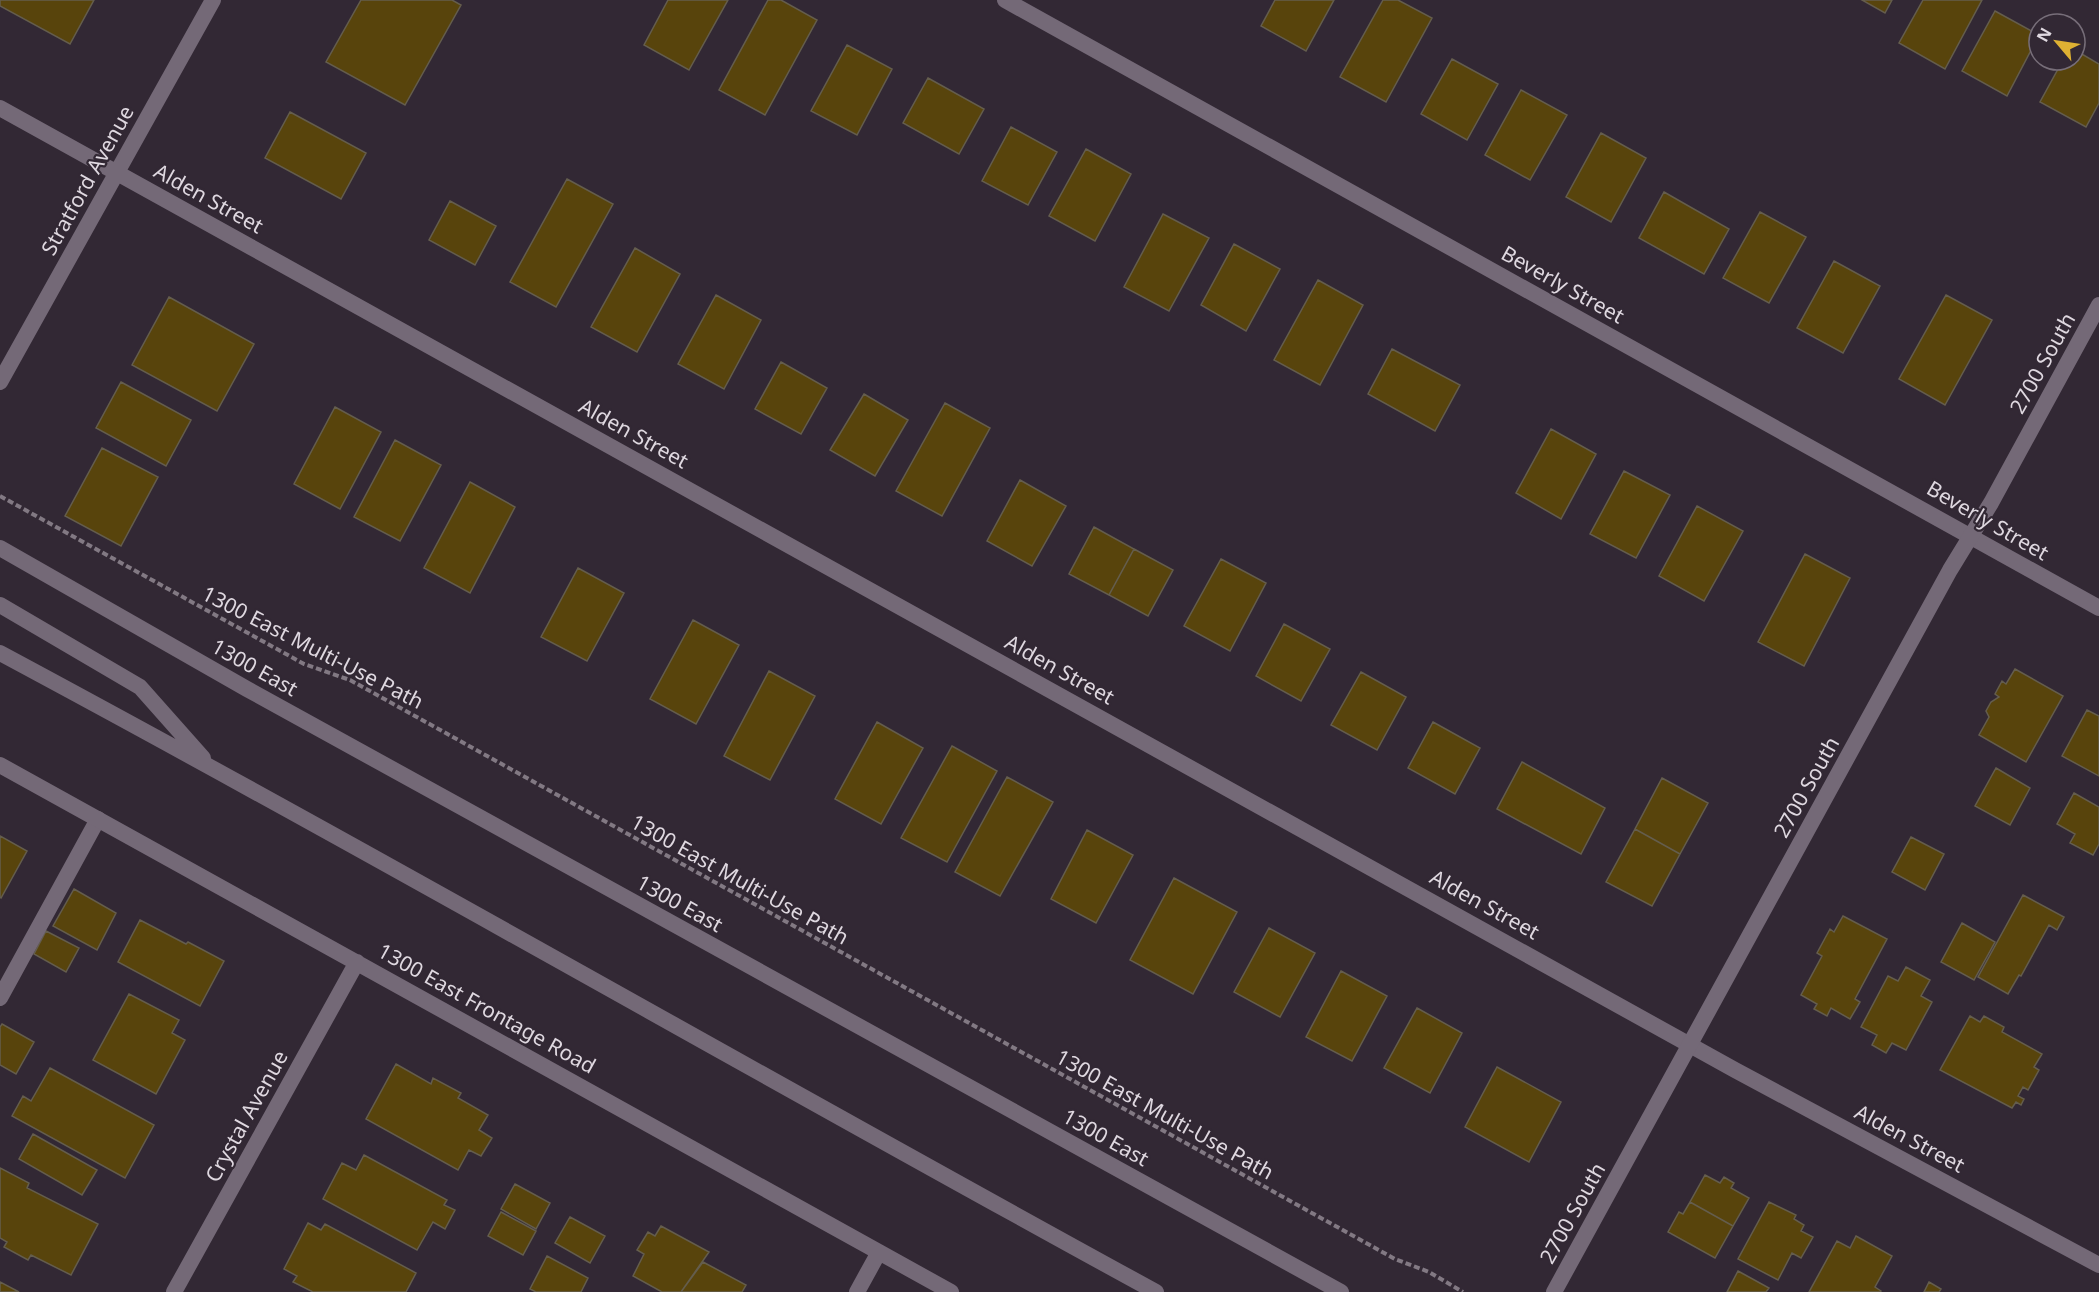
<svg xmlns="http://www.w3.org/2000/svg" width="2099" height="1292" font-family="'Noto Sans',sans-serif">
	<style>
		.building { fill: #58440c; stroke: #645d4d; stroke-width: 1.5 }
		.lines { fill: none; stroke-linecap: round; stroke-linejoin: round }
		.path { stroke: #827983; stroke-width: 4; stroke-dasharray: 6 3; stroke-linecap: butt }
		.service { stroke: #746977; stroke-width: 16 }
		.minor { stroke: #746977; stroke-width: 16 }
		.tertiary { stroke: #746977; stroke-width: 16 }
		.secondary { stroke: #746977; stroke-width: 16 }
		.labels { text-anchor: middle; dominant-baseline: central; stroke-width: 4.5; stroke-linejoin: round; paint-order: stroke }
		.street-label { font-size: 21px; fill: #dfd8e0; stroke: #322834 }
	</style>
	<rect width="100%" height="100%" fill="#322834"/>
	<path class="building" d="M0 0H94L70 44 0 6Z
		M361 0H452L461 5 405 105 326 62Z
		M668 0H728L689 70 644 45Z
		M768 0H781L817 20 765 115 719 90Z
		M1275 0H1334L1306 51 1261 26Z
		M1383 0H1398L1432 18 1386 102 1340 77Z
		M1862 0H1892L1885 13Z
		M1923 0H1982L1945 69 1899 43Z
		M1995 11 2039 35 2007 96 1962 71Z
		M847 45 892 69 857 135 811 111Z
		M2075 50 2099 64V103L2086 127 2040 102 2063 60H2075Z
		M1452 59 1498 84 1467 140 1421 114Z
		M928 78 984 109 959 154 903 123Z
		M1521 90 1567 115 1530 180 1485 155Z
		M290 112 366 153 341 199 265 158Z
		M1011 127 1057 152 1028 205 982 181Z
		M1601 133 1646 158 1611 222 1566 197Z
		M1086 149 1131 174 1095 241 1049 216Z
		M567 179 613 204 556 307 510 282Z
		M1664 192 1729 229 1704 274 1639 238Z
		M450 201 496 226 475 265 429 240Z
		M1760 212 1806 237 1769 303 1723 278Z
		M1163 214 1209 238 1169 311 1124 287Z
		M1234 244 1280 269 1246 331 1201 305Z
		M635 248 680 274 637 352 591 327Z
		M1834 261 1880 286 1843 353 1797 328Z
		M1318 280 1363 305 1320 385 1274 360Z
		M716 295 761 320 724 389 678 364Z
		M1946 295 1992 320 1945 405 1899 379Z
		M169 297 254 344 217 411 132 365Z
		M1392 349 1460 385 1435 431 1368 394Z
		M781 362 827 388 801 434 755 409Z
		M121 382 191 420 166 466 96 428Z
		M864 394 908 420 875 476 830 450Z
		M945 403 990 428 942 516 896 491Z
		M335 407 381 432 340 509 294 484Z
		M1551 429 1596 454 1561 519 1516 493Z
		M395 440 441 465 400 541 354 517Z
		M102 448 158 477 121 546 65 516Z
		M1624 471 1670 495 1636 558 1590 534Z
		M1020 480 1066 506 1032 566 987 541Z
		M470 482 515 507 470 593 424 568Z
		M1697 506 1743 531 1704 601 1659 576Z
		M1094 527 1134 549 1109 595 1069 574Z
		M1134 549 1173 570 1148 616 1109 595Z
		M1805 554 1850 578 1804 666 1758 642Z
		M1221 559 1266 583 1230 651 1184 626Z
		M578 568 624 593 587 661 541 637Z
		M693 620 739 645 696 724 650 699Z
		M1284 624 1330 649 1301 701 1256 676Z
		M2015 669 2063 696 2026 762 1979 735 1989 717 1986 711 1991 702 1999 697 1995 694 2002 681 2006 684Z
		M769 671 815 696 770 780 724 756Z
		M1361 672 1406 697 1377 750 1331 725Z
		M2087 710 2099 716V776L2062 756Z
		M877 722 923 748 881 824 835 799Z
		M1433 722 1480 748 1455 794 1408 768Z
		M952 746 997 771 947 862 901 838Z
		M1522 762 1605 808 1581 854 1497 809Z
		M1996 768 2030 788 2010 825 1975 806Z
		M1007 777 1053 802 1000 896 955 872Z
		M1662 778 1708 803 1680 854 1635 829Z
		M2074 793 2099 807V844L2093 855 2070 843 2075 834 2057 824Z
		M1635 829 1680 854 1652 906 1606 882Z
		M1087 830 1133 855 1096 923 1051 899Z
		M0 836 27 851 1 898 0 897Z
		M1911 837 1944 854 1925 890 1892 872Z
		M1174 878 1237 912 1193 994 1130 960Z
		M74 889 116 913 97 950 53 926Z
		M2023 895 2064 917 2057 930 2049 925 2021 976 2019 975 2008 994 1978 977Z
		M1843 916 1887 939 1855 999 1860 1002 1850 1019 1831 1008 1827 1016 1814 1009 1817 1004 1801 995 1822 956 1817 953 1830 929 1834 932Z
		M140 920 186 944 188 942 224 961 200 1006 118 962Z
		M1962 923 1995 942 1974 980 1941 962Z
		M1269 928 1315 953 1280 1017 1234 992Z
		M46 931 79 948 66 972 34 954Z
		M1906 967 1930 980 1921 996 1932 1002 1906 1050 1892 1043 1886 1053 1872 1045 1877 1035 1861 1027 1888 976 1898 981Z
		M1341 971 1387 996 1352 1061 1306 1037Z
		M129 994 179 1020 172 1033 185 1040 156 1094 93 1060Z
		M1417 1008 1462 1033 1430 1093 1384 1068Z
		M1970 1016 1980 1022 1984 1016 2004 1027 2002 1032 2042 1054 2034 1067 2039 1070 2028 1090 2023 1087 2018 1096 2024 1099 2021 1105 2016 1102 2012 1108 1940 1070Z
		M2 1024 34 1042 16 1074 0 1065V1027Z
		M396 1064 431 1084 433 1078 461 1093 458 1098 488 1115 479 1130 492 1138 481 1156 469 1150 458 1170 366 1119Z
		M1497 1067 1561 1102 1529 1162 1465 1127Z
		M50 1068 154 1125 125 1178 12 1116 23 1096 31 1101Z
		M33 1134 97 1170 82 1195 19 1159Z
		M364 1155 447 1200 444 1205 455 1210 445 1229 433 1222 417 1250 323 1199 342 1163 356 1170Z
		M0 1168 29 1183 27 1188 98 1224 71 1275 31 1255 28 1260 4 1247 7 1242 0 1238Z
		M1705 1175 1720 1183 1724 1177 1734 1183 1731 1188 1749 1198 1733 1226 1690 1202Z
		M515 1184 550 1203 536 1229 501 1209Z
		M1690 1202 1733 1226 1715 1258 1668 1232 1679 1212 1683 1214Z
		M1769 1202 1796 1215 1794 1219 1804 1225 1801 1231 1813 1237 1801 1258 1792 1253 1778 1280 1738 1259Z
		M501 1212 536 1231 523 1255 488 1236Z
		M570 1217 605 1236 590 1263 555 1243Z
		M308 1223 321 1230 325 1224 416 1273 406 1292H313L293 1282 297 1276 284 1269Z
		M661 1226 709 1252 681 1292H662L633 1276 644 1254 637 1250 648 1232 655 1236Z
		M1856 1236 1892 1256 1875 1287 1881 1291 1880 1292H1809L1837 1241 1850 1248Z
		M547 1256 588 1278 581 1292H536L530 1289Z
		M703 1262 746 1285 742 1292H681Z
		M1738 1271 1769 1288 1766 1292H1727Z
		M0 1282 19 1292H0Z
		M1929 1282 1941 1289 1939 1292H1924Z"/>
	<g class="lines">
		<path class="path" d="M0 496 304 664 350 680 1395 1259 1429 1272 1463 1292"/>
		<path class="service" d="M0 998 98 819"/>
		<path class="minor" d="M1005 0 2099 608
			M0 108 1735 1070 2099 1265
			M0 382 213 0
			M0 765 951 1292
			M174 1292 357 962
			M857 1292 879 1252"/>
		<path class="tertiary" d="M1554 1292 1950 570 1991 503 2099 305"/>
		<path class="secondary" d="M0 548 247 689 1341 1292
			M0 605 140 687 203 758
			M0 653C388 861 769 1081 1156 1292"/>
	</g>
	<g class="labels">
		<g class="street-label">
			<text transform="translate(87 180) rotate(-61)">Stratford Avenue</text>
			<text transform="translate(209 198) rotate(29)">Alden Street</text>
			<text transform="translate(1563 284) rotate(29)">Beverly Street</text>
			<text transform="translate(2042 363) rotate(-61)">2700 South</text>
			<text transform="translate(634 433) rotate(29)">Alden Street</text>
			<text transform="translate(1988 520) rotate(30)">Beverly Street</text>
			<text transform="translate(313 647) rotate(27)">1300 East Multi-Use Path</text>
			<text transform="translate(255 667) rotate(29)">1300 East</text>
			<text transform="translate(1060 669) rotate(29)">Alden Street</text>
			<text transform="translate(1806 787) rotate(-61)">2700 South</text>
			<text transform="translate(740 879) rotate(29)">1300 East Multi-Use Path</text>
			<text transform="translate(680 903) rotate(29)">1300 East</text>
			<text transform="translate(1485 904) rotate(29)">Alden Street</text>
			<text transform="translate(487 1008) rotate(29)">1300 East Frontage Road</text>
			<text transform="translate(1165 1114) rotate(29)">1300 East Multi-Use Path</text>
			<text transform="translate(246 1116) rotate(-61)">Crystal Avenue</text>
			<text transform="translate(1106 1137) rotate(29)">1300 East</text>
			<text transform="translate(1910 1138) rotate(28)">Alden Street</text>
			<text transform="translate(1572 1213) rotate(-61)">2700 South</text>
		</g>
	</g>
	<g transform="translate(2057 42) rotate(299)"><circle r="28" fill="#322834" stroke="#776e79" stroke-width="1.5"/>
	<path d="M0-4.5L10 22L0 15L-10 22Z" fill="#deb133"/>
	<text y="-9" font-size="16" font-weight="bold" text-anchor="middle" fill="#dfd8e0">N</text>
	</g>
</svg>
